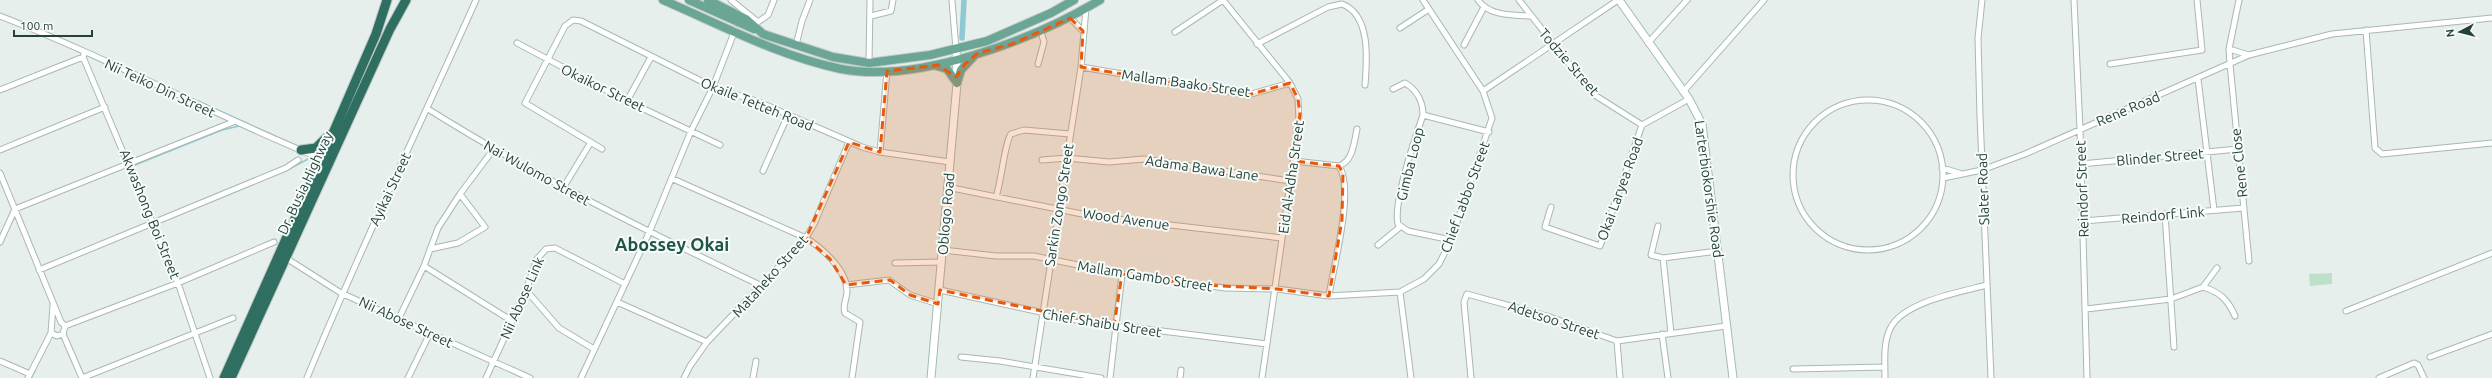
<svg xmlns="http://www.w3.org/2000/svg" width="2492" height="378" font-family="Ubuntu,sans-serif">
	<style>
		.green { fill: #bfe0c8 }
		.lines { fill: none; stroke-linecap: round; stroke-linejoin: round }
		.stream { stroke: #8ec9d4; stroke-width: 1.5 }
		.canal { stroke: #8ec9d4; stroke-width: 5.5 }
		.street-casing { stroke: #a8b8b2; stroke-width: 7 }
		.secondary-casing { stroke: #a4bbb3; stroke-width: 9 }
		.primary-casing { stroke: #c2cac8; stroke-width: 10 }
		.highway-casing { stroke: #c2cac8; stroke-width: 11 }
		.street { stroke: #fff; stroke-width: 5 }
		.secondary { stroke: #fff; stroke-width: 7 }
		.primary { stroke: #6aa596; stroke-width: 8 }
		.highway { stroke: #2f6f62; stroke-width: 9 }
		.marked { fill: #e8590c; fill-opacity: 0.2; stroke: #e8590c; stroke-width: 3; stroke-dasharray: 8 5; stroke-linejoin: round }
		.labels { text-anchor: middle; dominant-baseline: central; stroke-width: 4; stroke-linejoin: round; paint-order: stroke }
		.street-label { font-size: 14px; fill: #24423a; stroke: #f7fbf9 }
		.district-label { font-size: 18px; font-weight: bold; fill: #1f5548; stroke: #f7fbf9 }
	</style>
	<rect width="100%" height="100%" fill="#e6efeb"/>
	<path class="green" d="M2332 273V284L2310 286 2309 274Z"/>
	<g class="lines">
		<path class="stream" d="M198 101 275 136
			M135 165 222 130 239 126
			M289 169 310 158
			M217 199 284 171
			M31 378 35 371"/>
		<path class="canal" d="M962 38 964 0"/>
		<g class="street-casing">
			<path id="street" d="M731 0 758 22 768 15 774 0
				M1223 0 1290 83 1298 99 1299 121 1262 378
				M1478 0C1489 16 1512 15 1530 16
				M1519 0 1593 94 1642 125
				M1982 0 1978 38 1980 116 1991 378
				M2074 0 2080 129 2087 378
				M2239 0 2229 49 2230 64 2249 261
				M952 1 956 49
				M0 16C109 58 213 115 322 159
				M871 16 891 11 893 0
				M1070 18 1083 31
				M1400 28 1429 9
				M2366 30 2375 148 2382 154 2492 143
				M1175 32 1223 0
				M517 43 627 101 720 145
				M1648 43 1687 0
				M1257 44 1328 7 1342 4C1371 15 1367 60 1365 85
				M796 45 802 21 810 0
				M1464 45 1484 7
				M2229 49 2249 55
				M85 52 83 57 178 283 210 378
				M869 63 870 0
				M1038 64 1044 42 1041 32
				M2110 64 2202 50 2197 0
				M1081 67 1248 95 1290 83
				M2198 79 2214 210
				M1393 89 1405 83C1417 90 1423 102 1423 115 1415 138 1393 203 1398 224L1408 231 1451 240
				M0 90 83 57
				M1483 91 1618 0
				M1683 92 1764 0
				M1793 175a75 75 0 1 1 150 0a75 75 0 1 1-150 0Z
				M627 101 651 57
				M428 109C535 176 648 232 762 286
				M1423 115 1489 132
				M1642 125 1689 99
				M602 149 525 103 565 26 573 20 581 21 713 87 759 102 862 147 880 152 950 162
				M0 150 105 107
				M880 152 887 71
				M1042 160 1067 158 1109 162 1144 159 1290 181
				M1294 161 1339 166C1353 161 1354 143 1357 129
				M2081 164 2238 149
				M1942 168 1959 173
				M763 171 788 115
				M0 173 61 322 65 326 63 334
				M1943 178 1982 170 2025 154 2249 55 2332 34 2492 18
				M673 179 806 238C822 248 847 270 847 291 847 299 842 306 845 313L860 322 852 378
				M947 187 1092 216 1282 238
				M563 188 591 142
				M996 197C1001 183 1005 141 1011 134L1024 130 1070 134
				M1551 207 1545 227 1600 246 1642 125
				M2165 214 2174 347
				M2083 221 2244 208
				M1658 226 1651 255 1663 258 1718 251
				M0 242 15 209 233 122
				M1378 245 1400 227
				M430 249 458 243 485 227 460 194
				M943 250 996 256H1034L1122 274 1225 288 1277 289 1329 296 1400 292 1424 279 1439 264 1451 240 1492 118 1483 91 1423 0
				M286 258 341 293 530 378
				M1663 258 1671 333
				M895 263 942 262
				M424 266 512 321
				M39 270 286 168 298 160
				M846 285 889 280 910 295 938 304
				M2203 287C2220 292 2228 300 2235 316
				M526 290 559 328 594 349
				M940 290 1081 321 1267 344
				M1400 292 1411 378
				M1329 296C1333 267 1355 190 1339 166
				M617 302 707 342
				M2086 309 2171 299 2203 287 2217 268
				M2346 311 2492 253
				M399 318 424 266 438 228 460 194 493 150
				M65 326 178 283 274 242
				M51 333 53 305
				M51 333 57 336 63 334
				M63 334 82 378
				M1662 334 1668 378
				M1617 341 1620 378
				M961 357 1000 361 1101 378
				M2430 357 2492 334
				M0 361 30 374
				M1793 369 1885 367
				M28 378 51 333
				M82 378 233 318
				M307 378C359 250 420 126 476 0
				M408 378 430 333
				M486 378 526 290 537 259 546 249 555 248 625 284
				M581 378 649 233 691 131 713 87 735 30
				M684 378 690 366 707 342 806 238 814 224 849 142
				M753 378 756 361
				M1033 378 1081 67 1086 8
				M1110 378 1122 274
				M1180 378 1181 370
				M1471 378 1464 302 1467 294 1547 316 1617 341 1726 326
				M1885 378C1885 362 1883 344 1890 329 1902 302 1960 292 1987 285
				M2379 378 2414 363 2418 365 2424 378"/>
		</g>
		<g class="secondary-casing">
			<path id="secondary" d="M1619 0 1689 99 1702 124 1733 378
				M931 378 957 83 956 49"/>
		</g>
		<g class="primary-casing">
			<path id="primary" d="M663 0C721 25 779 56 841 69 918 84 1035 39 1100 0
				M689 0 754 29
				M708 0 746 19 763 34 833 57 869 63 930 55 987 41 1051 13 1074 0
				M934 65 947 69 957 83
				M957 83 961 70 974 56"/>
		</g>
		<g class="highway-casing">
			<path id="highway" d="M301 150 316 148 329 135
				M224 378 327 147 376 34 387 0
				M231 378 390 29 406 0"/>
		</g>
		<use href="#street" class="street"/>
		<use href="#secondary" class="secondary"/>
		<use href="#primary" class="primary"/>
		<use href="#highway" class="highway"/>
	</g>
	<path class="marked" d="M1070 18 1083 31 1081 67 1248 95 1290 83 1298 99 1300 114 1294 161 1339 166 1343 173 1342 220 1329 296 1277 289 1189 284 1122 274 1114 326 940 290 938 304 910 295 890 280 846 285 830 259 806 238 849 142 880 152 887 71 938 65 956 77 965 64 978 53 1012 44Z"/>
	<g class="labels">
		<g class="street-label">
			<text transform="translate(1569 62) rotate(49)">Todzie Street</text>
			<text transform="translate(1186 83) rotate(8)">Mallam Baako Street</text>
			<text transform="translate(160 88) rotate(25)">Nii Teiko Din Street</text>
			<text transform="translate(603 88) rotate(26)">Okaikor Street</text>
			<text transform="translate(757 104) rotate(22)">Okaile Tetteh Road</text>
			<text transform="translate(2128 109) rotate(-23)">Rene Road</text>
			<text transform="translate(2160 157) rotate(-5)">Blinder Street</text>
			<text transform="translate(2239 163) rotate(-96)">Rene Close</text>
			<text transform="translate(1410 164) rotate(-76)">Gimba Loop</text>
			<text transform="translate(1202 168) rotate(8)">Adama Bawa Lane</text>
			<text transform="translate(537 173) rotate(29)">Nai Wulomo Street</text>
			<text transform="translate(1291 177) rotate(-82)">Eid Al-Adha Street</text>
			<text transform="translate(305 183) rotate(-65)">Dr. Busia Highway</text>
			<text transform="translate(390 189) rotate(-65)">Ayikai Street</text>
			<text transform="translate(1620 189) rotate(-70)">Okai Laryea Road</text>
			<text transform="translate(1709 189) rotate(82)">Larterbiokorshie Road</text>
			<text transform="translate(1983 189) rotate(-92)">Slater Road</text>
			<text transform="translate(2082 189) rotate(-92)">Reindorf Street</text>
			<text transform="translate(1465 197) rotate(-70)">Chief Labbo Street</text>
			<text transform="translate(1059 205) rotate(-81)">Sarkin Zongo Street</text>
			<text transform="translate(150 214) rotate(68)">Akwashong Boi Street</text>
			<text transform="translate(946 214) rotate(-85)">Oblogo Road</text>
			<text transform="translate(2163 215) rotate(-5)">Reindorf Link</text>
			<text transform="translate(1126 219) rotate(8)">Wood Avenue</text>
			<text transform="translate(770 276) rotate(-48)">Mataheko Street</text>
			<text transform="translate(1145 276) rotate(9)">Mallam Gambo Street</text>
			<text transform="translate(522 298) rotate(-66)">Nii Abose Link</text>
			<text transform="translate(1554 320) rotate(18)">Adetsoo Street</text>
			<text transform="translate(406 322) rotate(25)">Nii Abose Street</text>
			<text transform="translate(1102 323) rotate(9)">Chief Shaibu Street</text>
		</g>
		<g class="district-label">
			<text x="672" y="244">Abossey Okai</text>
		</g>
	</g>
	<g transform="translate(2460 32) rotate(263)" stroke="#f7fbf9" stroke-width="3" paint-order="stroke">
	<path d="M0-3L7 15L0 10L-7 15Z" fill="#24423a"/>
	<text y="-6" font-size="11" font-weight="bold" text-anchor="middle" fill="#24423a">N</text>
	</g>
	<path d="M14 30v6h78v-6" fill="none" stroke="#24423a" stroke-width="2"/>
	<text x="20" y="30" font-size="12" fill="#24423a" stroke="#f7fbf9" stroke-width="3" paint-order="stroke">100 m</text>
</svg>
